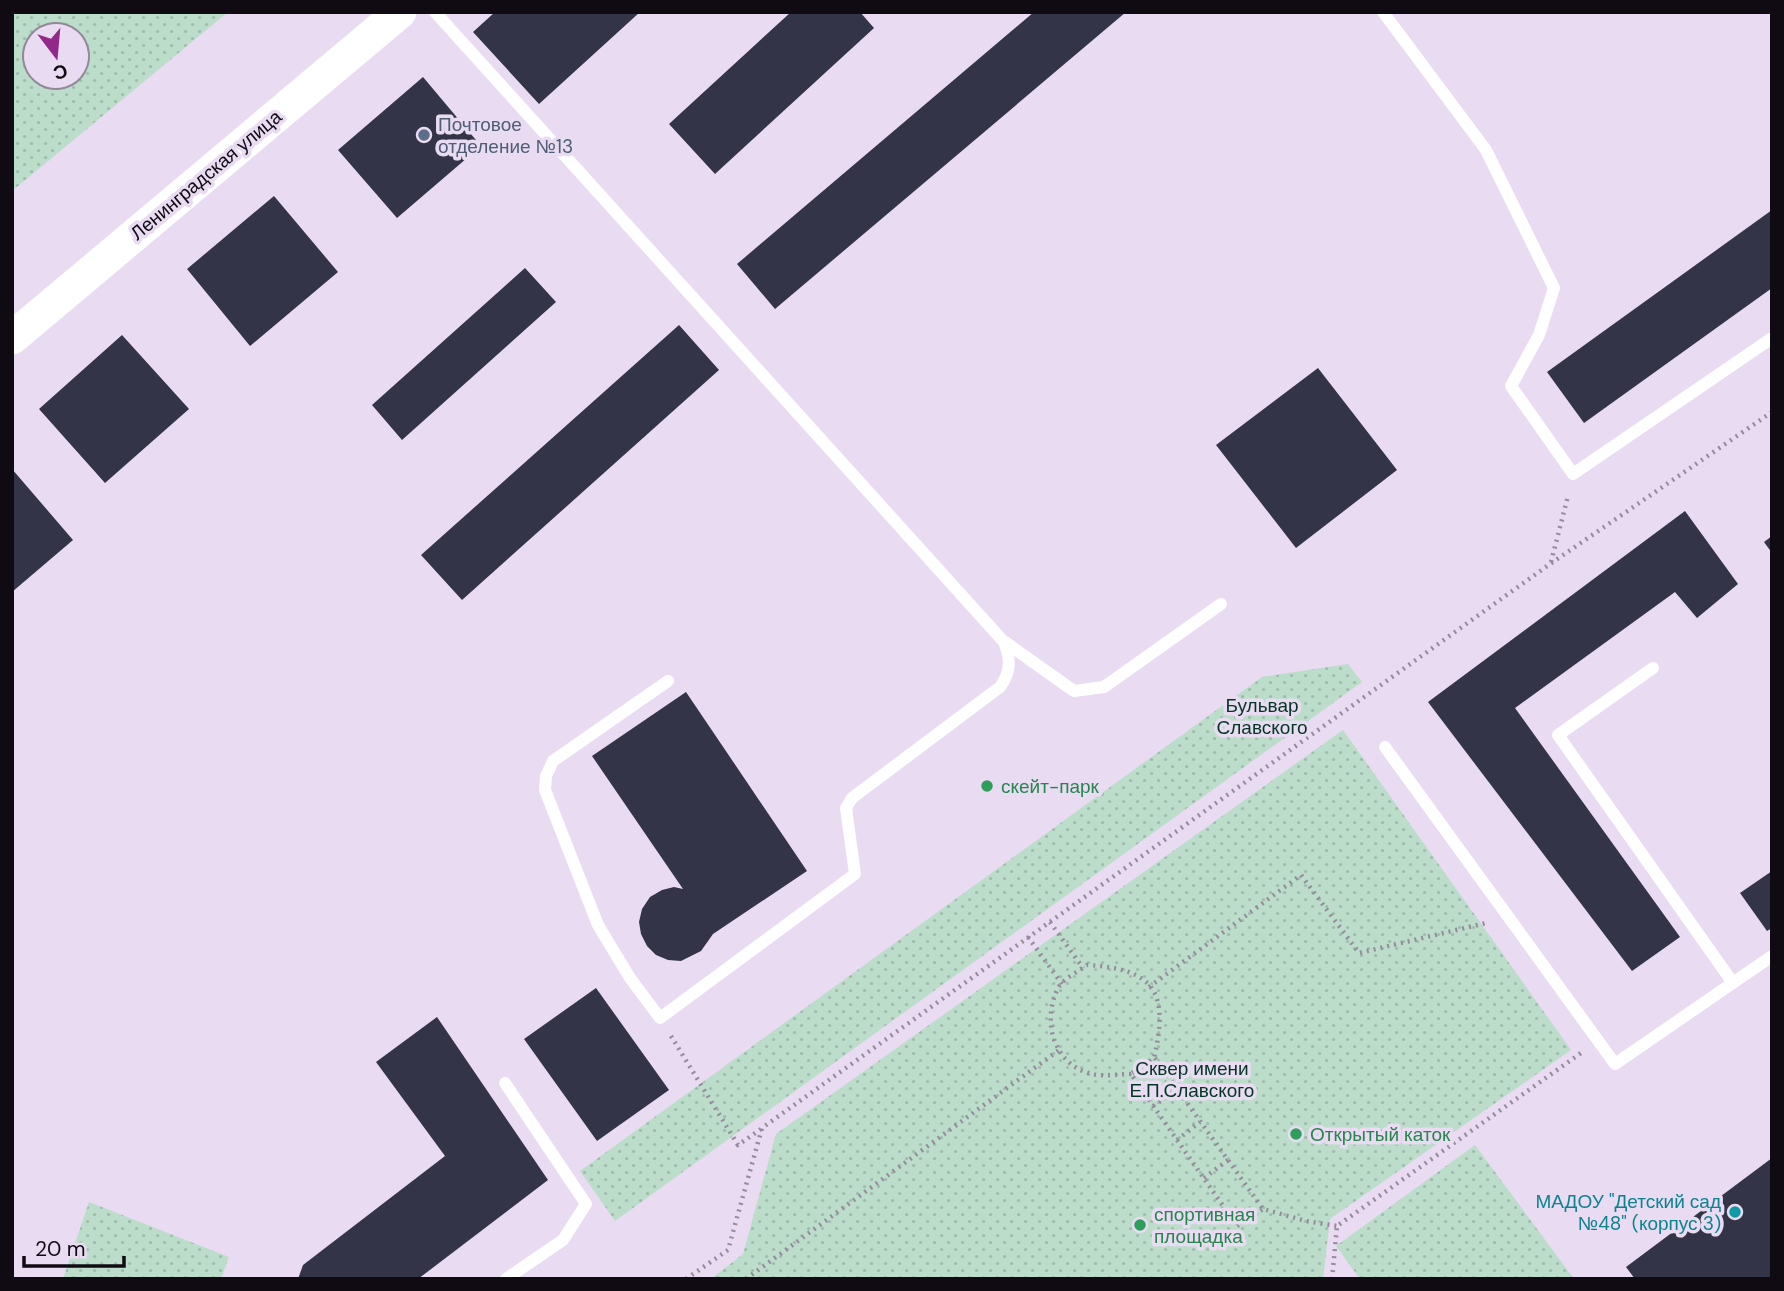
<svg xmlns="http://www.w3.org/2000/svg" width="1784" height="1291" font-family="'DM Sans',sans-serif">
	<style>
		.park { fill: url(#park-dots); fill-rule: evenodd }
		.building { fill: #333447 }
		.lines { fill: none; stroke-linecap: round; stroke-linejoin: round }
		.path { stroke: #968b9c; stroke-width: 4.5; stroke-dasharray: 2 5; stroke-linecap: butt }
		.service { stroke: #fff; stroke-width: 12 }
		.tertiary { stroke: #fff; stroke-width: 33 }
		.service-dot { fill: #5c6f8a; stroke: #e9dbf1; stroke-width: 2.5 }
		.leisure-dot { fill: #2e9e5b; stroke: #e9dbf1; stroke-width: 2.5 }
		.culture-dot { fill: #0f9aa8; stroke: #e9dbf1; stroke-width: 2.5 }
		.labels { text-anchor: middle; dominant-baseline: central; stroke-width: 7; stroke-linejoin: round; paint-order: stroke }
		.service-label { font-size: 19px; fill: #4e5e75; stroke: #e9dbf1; text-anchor: start }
		.street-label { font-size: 19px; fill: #100b13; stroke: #e9dbf1 }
		.park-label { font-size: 19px; fill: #013722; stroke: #e9dbf1 }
		.leisure-label { font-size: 19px; fill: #27864d; stroke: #e9dbf1; text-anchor: start }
		.culture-label { font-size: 19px; fill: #0d838f; stroke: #e9dbf1; text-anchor: end }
	</style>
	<defs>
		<pattern id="park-dots" width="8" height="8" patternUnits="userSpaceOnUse" patternTransform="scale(1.75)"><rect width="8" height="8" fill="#bbddca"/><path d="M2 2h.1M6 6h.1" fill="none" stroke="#a0bcad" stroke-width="1.8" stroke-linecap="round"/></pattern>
	</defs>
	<rect width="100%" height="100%" fill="#e9dbf1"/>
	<path class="park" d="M12 12H228L12 191ZM35 35H77V77H35Z
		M1348 664 1362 682 615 1221 580 1171 1262 677Z
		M1343 730 1571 1050 1330 1219 1323 1279H711L743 1254 776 1134Z
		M1475 1145 1574 1279H1360L1336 1246Z
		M89 1202 229 1257 221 1279H63Z"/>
	<path class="building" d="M495 12H640L539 104 473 32Z
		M791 12H860L874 28 715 174 669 124Z
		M1034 12H1126L775 309 737 264Z
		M423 77 481 146 397 218 338 150Z
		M274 196 338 272 250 346 187 269Z
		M1772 210V288L1584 423 1547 372Z
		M525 268 556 302 402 440 372 405Z
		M679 325 719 370 462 600 421 555Z
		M122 335 189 409 105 483 39 409Z
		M1318 368 1397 470 1296 548 1216 445Z
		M12 469 73 540 12 592Z
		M1685 511 1738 584 1697 618 1675 592 1515 708 1680 937 1632 971 1428 702Z
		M1772 536V553L1764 542Z
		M686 692 807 871 713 934 701 951 681 961 668 960 656 955 647 946 641 934 639 922 642 909 650 897 662 890 674 887 683 889 592 756Z
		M1772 871V928L1767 931 1740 893Z
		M596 988 669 1090 597 1141 524 1039Z
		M437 1017 548 1180 418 1279H298L303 1265 445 1156 376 1062Z
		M1772 1158V1279H1635L1626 1267Z"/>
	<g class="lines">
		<path class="path" d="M1551 562 1568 496
			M1050 922 1083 968
			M1028 937 1062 984
			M1149 987 1301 875 1359 953 1486 923
			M671 1036 738 1145 761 1129
			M1155 1058 1263 1209 1306 1221 1337 1226
			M1131 1074C1120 1074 1108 1076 1098 1075 1056 1070 1040 1024 1058 988 1063 979 1079 971 1087 965 1156 969 1169 993 1154 1058L1131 1074 1237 1226 1263 1209
			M1153 1106 1177 1090
			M1177 1140 1200 1122
			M1204 1178 1228 1160
			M686 1279 728 1250 762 1128 1550 564 1772 412
			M746 1279 1059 1050
			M1332 1279 1337 1226 1581 1053"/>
		<path class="service" d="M435 12 1004 642C1011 659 1011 672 1000 687L852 798 846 808 855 874 660 1018 630 978 598 925 545 790 546 776 553 761 668 681
			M1383 12 1486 150 1554 288 1539 335 1511 386 1573 474 1772 338
			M1005 642 1074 691 1104 687 1221 604
			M1653 668 1558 735 1733 983
			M1385 747 1615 1064 1772 956
			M505 1083 586 1204 563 1240 506 1279"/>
		<path class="tertiary" d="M12 338 400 12"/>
	</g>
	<circle class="service-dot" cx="424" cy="135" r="7"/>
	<g class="leisure-dot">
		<circle cx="987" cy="786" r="7"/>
		<circle cx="1296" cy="1134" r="7"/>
		<circle cx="1140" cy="1225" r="7"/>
	</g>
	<circle class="culture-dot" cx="1735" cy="1212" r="7"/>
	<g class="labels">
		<g class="service-label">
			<text x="438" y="124">Почтовое<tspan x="438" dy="22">отделение №13</tspan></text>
		</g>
		<g class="street-label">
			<text transform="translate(206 175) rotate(-40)">Ленинградская улица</text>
		</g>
		<g class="park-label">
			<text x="1262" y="705">Бульвар<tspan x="1262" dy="22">Славского</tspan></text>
			<text x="1192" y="1068">Сквер имени<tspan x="1192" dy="22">Е.П.Славского</tspan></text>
		</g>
		<g class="leisure-label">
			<text x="1001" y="786">скейт-парк</text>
			<text x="1310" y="1134">Открытый каток</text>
			<text x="1154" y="1214">спортивная<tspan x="1154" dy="22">площадка</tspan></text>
		</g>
		<g class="culture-label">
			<text x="1721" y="1201">МАДОУ "Детский сад<tspan x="1721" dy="22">№48" (корпус 3)</tspan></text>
		</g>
	</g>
	<rect width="1784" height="1291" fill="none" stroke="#100b13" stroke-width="28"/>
	<g transform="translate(56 56) rotate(164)"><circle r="33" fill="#e9dbf1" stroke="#928898" stroke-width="2"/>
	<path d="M0-5L12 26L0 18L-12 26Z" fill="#93288b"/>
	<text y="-10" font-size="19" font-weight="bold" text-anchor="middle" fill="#100b13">С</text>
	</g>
	<path d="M24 1256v10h100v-10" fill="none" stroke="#100b13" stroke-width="3.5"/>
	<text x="35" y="1256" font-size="21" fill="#100b13" stroke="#e9dbf1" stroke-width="5" paint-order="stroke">20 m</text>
</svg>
